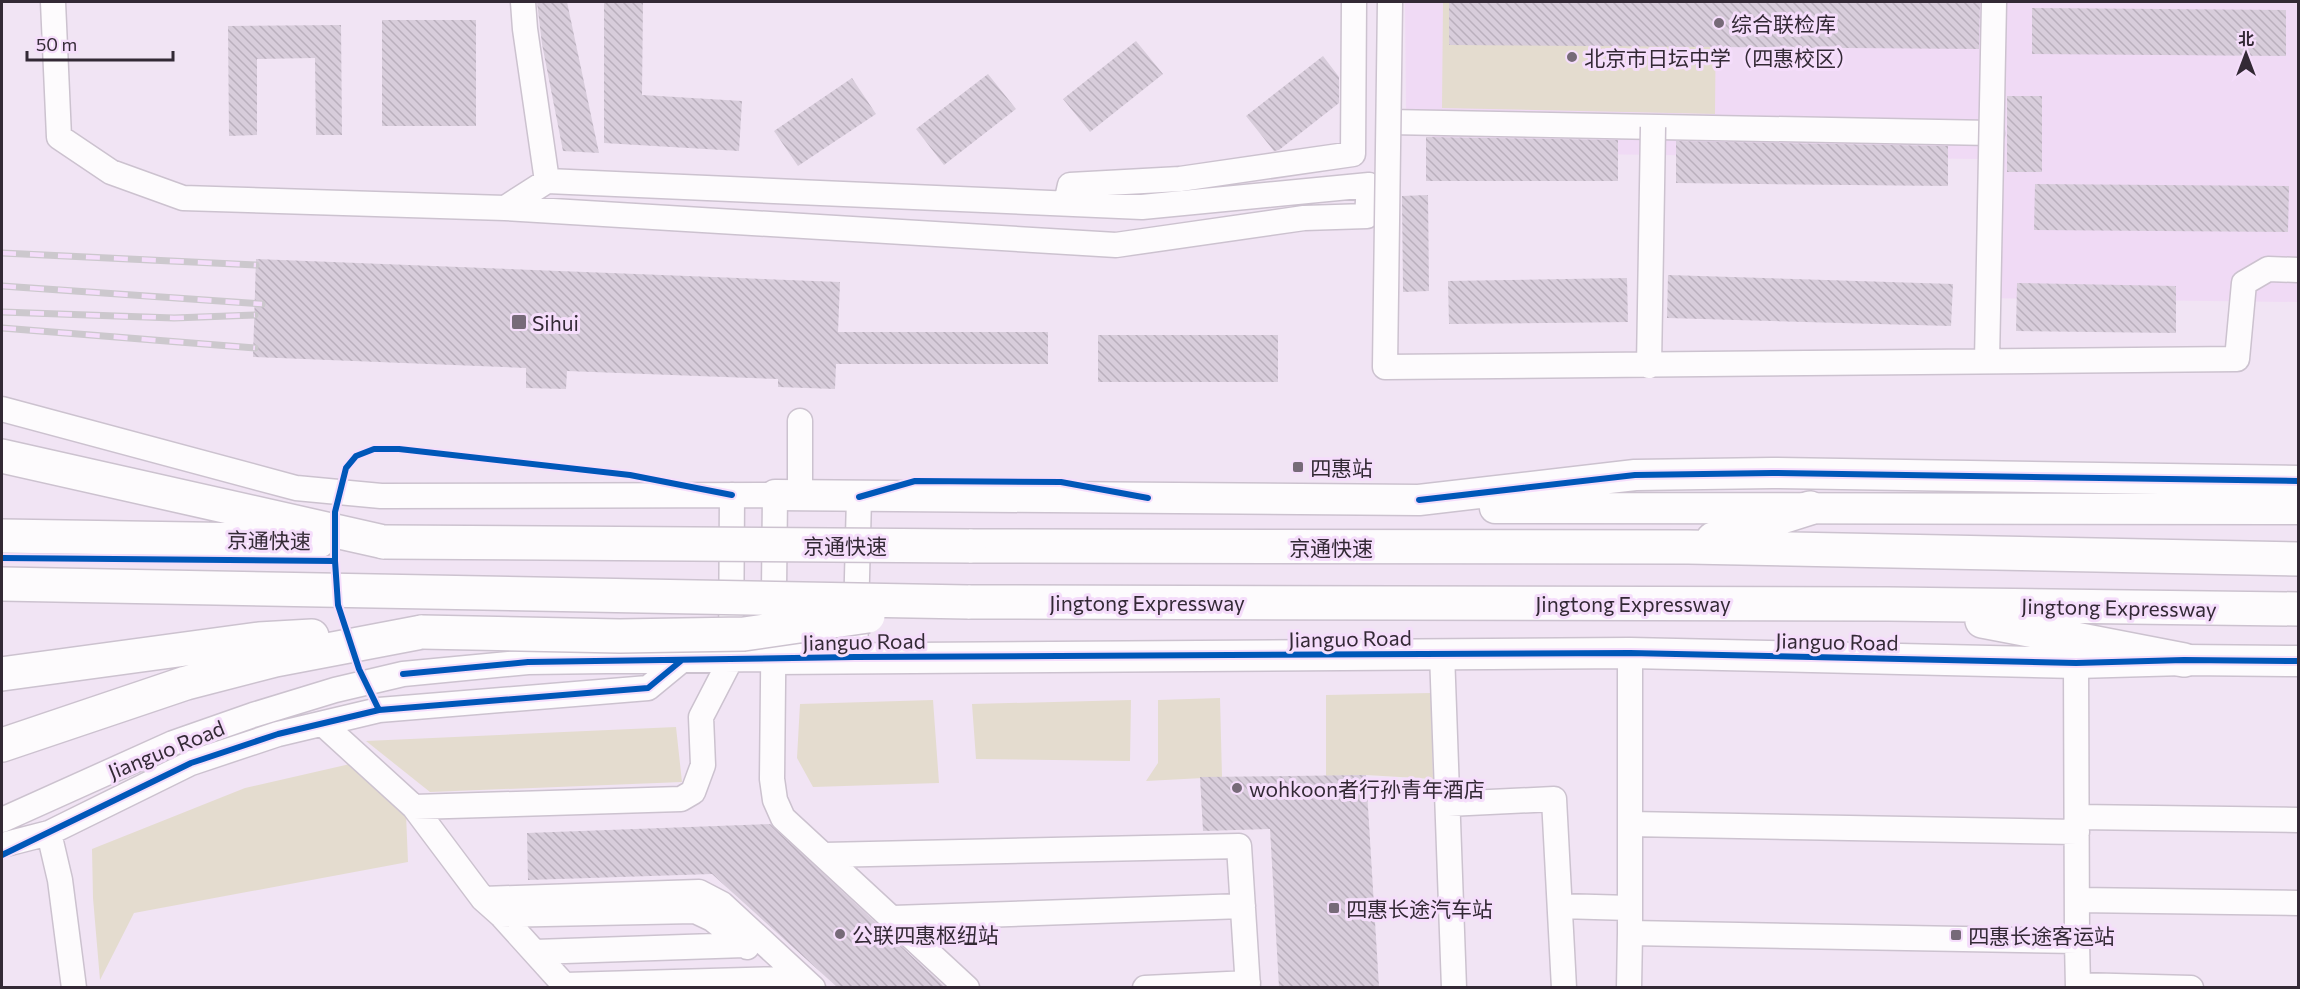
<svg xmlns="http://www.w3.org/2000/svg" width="2300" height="989" font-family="Commissioner,'Noto Sans SC',sans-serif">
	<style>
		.built { fill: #f0daf5 }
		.green { fill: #e4dccf }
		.building { fill: url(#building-back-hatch) }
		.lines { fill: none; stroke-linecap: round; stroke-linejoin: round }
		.minor-casing { stroke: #ccc2cf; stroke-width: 27 }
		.major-casing { stroke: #ccc2cf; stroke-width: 33 }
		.highway-casing { stroke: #ccc2cf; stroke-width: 36 }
		.minor { stroke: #fdfbfd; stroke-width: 24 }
		.major { stroke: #fdfbfd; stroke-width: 30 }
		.highway { stroke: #fdfbfd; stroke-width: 33 }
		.rail-casing { stroke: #ccc8cd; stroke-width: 7 }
		.rail { stroke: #f5ddfb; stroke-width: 4.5; stroke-dasharray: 14; stroke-linecap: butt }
		.minor-bridge-casing { stroke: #ccc2cf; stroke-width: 27; stroke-linecap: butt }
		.highway-bridge-casing { stroke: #ccc2cf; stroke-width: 36; stroke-linecap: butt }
		.minor-bridge { stroke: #fdfbfd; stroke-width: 24 }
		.highway-bridge { stroke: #fdfbfd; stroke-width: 33 }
		.cycleway-casing { stroke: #f5ddfb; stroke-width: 10 }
		.cycleway { stroke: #0057b8; stroke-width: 6 }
		.poi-dot { fill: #766a78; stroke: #f5ddfb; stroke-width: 2 }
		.labels { text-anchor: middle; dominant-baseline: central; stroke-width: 6; stroke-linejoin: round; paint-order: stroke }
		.poi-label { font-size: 21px; fill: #332935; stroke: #f5ddfb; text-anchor: start }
		.street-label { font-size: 21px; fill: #332935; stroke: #f5ddfb }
	</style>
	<defs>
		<pattern id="building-back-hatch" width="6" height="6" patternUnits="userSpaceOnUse" patternTransform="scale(1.5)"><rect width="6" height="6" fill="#d8cddb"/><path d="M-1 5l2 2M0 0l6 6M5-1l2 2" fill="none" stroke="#bab0bd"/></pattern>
	</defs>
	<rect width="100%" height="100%" fill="#f1e4f4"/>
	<path class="built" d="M1405 2H2298V302L1976 298 1978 159 1432 152V113L1406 112Z"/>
	<path class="green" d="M1443 2H1716L1715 114 1442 108Z
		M1431 693 1433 779 1366 775 1326 776V695Z
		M1220 698 1222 777 1146 781 1158 763V700Z
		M933 700 939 783 813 787 797 758 800 704Z
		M1131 700 1130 761 976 759 972 704Z
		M676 727 682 782 430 792 366 741Z
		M350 764 406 814 408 862 134 913 100 980 93 898 92 849 245 788Z"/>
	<path class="building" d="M537 2H567L599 153 563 151 542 44Z
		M604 2H643L642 95 742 101 739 151 604 143Z
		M1449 2H1980L1979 49 1449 45Z
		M2032 8 2286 10V56L2032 54Z
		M382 20H476V126H382Z
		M341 25 342 135H316L315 58 257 59V135L229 136 228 26Z
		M1136 41 1163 74 1090 132 1063 99Z
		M1323 56 1339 77V103L1279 150 1274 151 1246 116Z
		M988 74 1016 109 944 165 916 129Z
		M852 78 876 114 798 166 774 131Z
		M2007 96H2042V172H2007Z
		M1426 137 1618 140V181H1426Z
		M1676 141 1948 146V186L1676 183Z
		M2035 184 2289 186 2288 232 2034 230Z
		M1428 195 1429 291 1403 292 1402 196Z
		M256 259 840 282 838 332H1048V364H836L835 389 778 387V379L567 371 566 389 526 388V368L253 357Z
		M1668 275 1953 284 1951 326 1667 318Z
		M1627 278 1628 322 1449 324 1448 281Z
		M2017 283 2176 286V333L2016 331Z
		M1098 335H1278V382H1098Z
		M1366 775 1379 987H1279L1270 829 1203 831 1200 777Z
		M770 824 945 987H837L712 874 528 880 527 833Z"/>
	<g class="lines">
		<g class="minor-casing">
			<path id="minor" d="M53 2 59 137 111 172 183 198 505 208 1116 245 1304 218 1367 216 1369 185 1142 207 547 181 505 208
				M523 2 525 29 547 181
				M1389 122 1992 133
				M1066 203 1070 185 1180 179 1353 154 1354 2
				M2 409 296 488 381 496 775 495 772 779 775 800 783 818 967 988
				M800 495V421
				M1442 653 1454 988
				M1630 653V933L2077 941 2076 663
				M855 657 859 497
				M324 725 414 807 681 799 693 792 703 765 701 717 731 659 732 495
				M1448 804 1554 799 1564 988
				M414 807 483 899 501 915 567 988
				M2077 817 2298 820
				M2 820 173 743 253 715 335 690 403 674 528 662 773 659
				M1630 824 2077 832
				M49 833 60 880 74 988
				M2 845 49 833 191 763 278 734 379 710 648 688 682 660
				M824 855 1239 846 1248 988
				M483 899 699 892 722 904 813 988
				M2077 900 2298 903
				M1560 906 1630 908
				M501 915 695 911 712 919 747 947
				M893 918 1243 906
				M2077 941 2078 988
				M535 952 745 945
				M565 985 784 979
				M2078 985 2191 988
				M1145 988 1248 983
				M1629 988 1630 933"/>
		</g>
		<g class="major-casing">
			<path id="major" d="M775 495 1419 500 1635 475 1772 473 2298 481
				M1495 508 2298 509
				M773 659 1630 653 2076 663 2184 660 2298 661"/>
		</g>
		<g class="highway-casing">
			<path id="highway" d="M2 456 384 542
				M2 536 319 541
				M1713 539 1810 508
				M969 546 1688 547 2298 559
				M968 602 1888 604 2298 609
				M1982 621 2184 660
				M2 674 259 639 312 636
				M2 745 186 683 275 660 422 632"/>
		</g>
		<use href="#minor" class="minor"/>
		<use href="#major" class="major"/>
		<use href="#highway" class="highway"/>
		<g class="rail-casing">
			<path id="rail" d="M2 253 256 265
				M2 286 262 304
				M2 312 174 318 255 315
				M2 328 255 348"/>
		</g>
		<use href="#rail" class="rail"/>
		<g class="minor-bridge-casing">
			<path id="minor-bridge" d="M1390 2 1385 367 2237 359 2244 283 2268 269 2298 270
				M1987 361 1994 2
				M1649 366 1653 127"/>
		</g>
		<g class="highway-bridge-casing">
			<path id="highway-bridge" d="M384 542 969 546
				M2 584 968 602
				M422 632 620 636 744 634 868 616"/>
		</g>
		<use href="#minor-bridge" class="minor-bridge"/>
		<use href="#highway-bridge" class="highway-bridge"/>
		<g class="cycleway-casing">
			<path id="cycleway" d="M859 497 915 481 1061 482 1148 498
				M1419 500 1635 475 1772 473 2298 481
				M2 558 335 561
				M403 674 528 662 855 657 1630 653 2076 663 2184 660 2298 661
				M379 710 359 669 338 605 335 561V512L346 468 356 456 374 449H399L630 475 732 495
				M2 855 191 763 278 734 379 710 648 688 682 660"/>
		</g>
		<use href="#cycleway" class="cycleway"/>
	</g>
	<g class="poi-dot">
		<circle cx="1719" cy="23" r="6"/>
		<circle cx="1572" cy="57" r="6"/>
		<rect x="511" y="314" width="16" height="16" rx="3"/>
		<rect x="1292" y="461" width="12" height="12" rx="3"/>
		<circle cx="1237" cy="788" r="6"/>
		<rect x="1328" y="902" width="12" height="12" rx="3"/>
		<circle cx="840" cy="934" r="6"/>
		<rect x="1950" y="929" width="12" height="12" rx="3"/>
	</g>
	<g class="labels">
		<g class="poi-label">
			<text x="1731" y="23">综合联检库</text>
			<text x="1584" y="57">北京市日坛中学（四惠校区）</text>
			<text x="532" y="322">Sihui</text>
			<text x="1310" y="467">四惠站</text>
			<text x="1249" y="788">wohkoon者行孙青年酒店</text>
			<text x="1346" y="908">四惠长途汽车站</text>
			<text x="852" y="934">公联四惠枢纽站</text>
			<text x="1968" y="935">四惠长途客运站</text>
		</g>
		<g class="street-label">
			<text transform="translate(269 540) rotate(1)">京通快速</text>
			<text x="845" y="545">京通快速</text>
			<text x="1331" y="547">京通快速</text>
			<text x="1147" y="602">Jingtong Expressway</text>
			<text x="1633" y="603">Jingtong Expressway</text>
			<text transform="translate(2119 607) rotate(1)">Jingtong Expressway</text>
			<text transform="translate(1350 638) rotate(-1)">Jianguo Road</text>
			<text transform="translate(864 641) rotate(-1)">Jianguo Road</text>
			<text transform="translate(1837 641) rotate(1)">Jianguo Road</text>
			<text transform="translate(166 749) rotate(-22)">Jianguo Road</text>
		</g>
	</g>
	<rect width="2300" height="989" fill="none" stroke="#332935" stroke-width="6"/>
	<g transform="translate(2246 54)" stroke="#f5ddfb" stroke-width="4.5" paint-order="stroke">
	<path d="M0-4.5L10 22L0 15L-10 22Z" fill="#332935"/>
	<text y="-9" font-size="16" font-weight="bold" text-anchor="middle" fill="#332935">北</text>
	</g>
	<path d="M27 51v9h146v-9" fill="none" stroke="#332935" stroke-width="3"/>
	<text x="36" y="51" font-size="18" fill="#332935" stroke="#f5ddfb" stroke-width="4.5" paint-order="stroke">50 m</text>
</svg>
